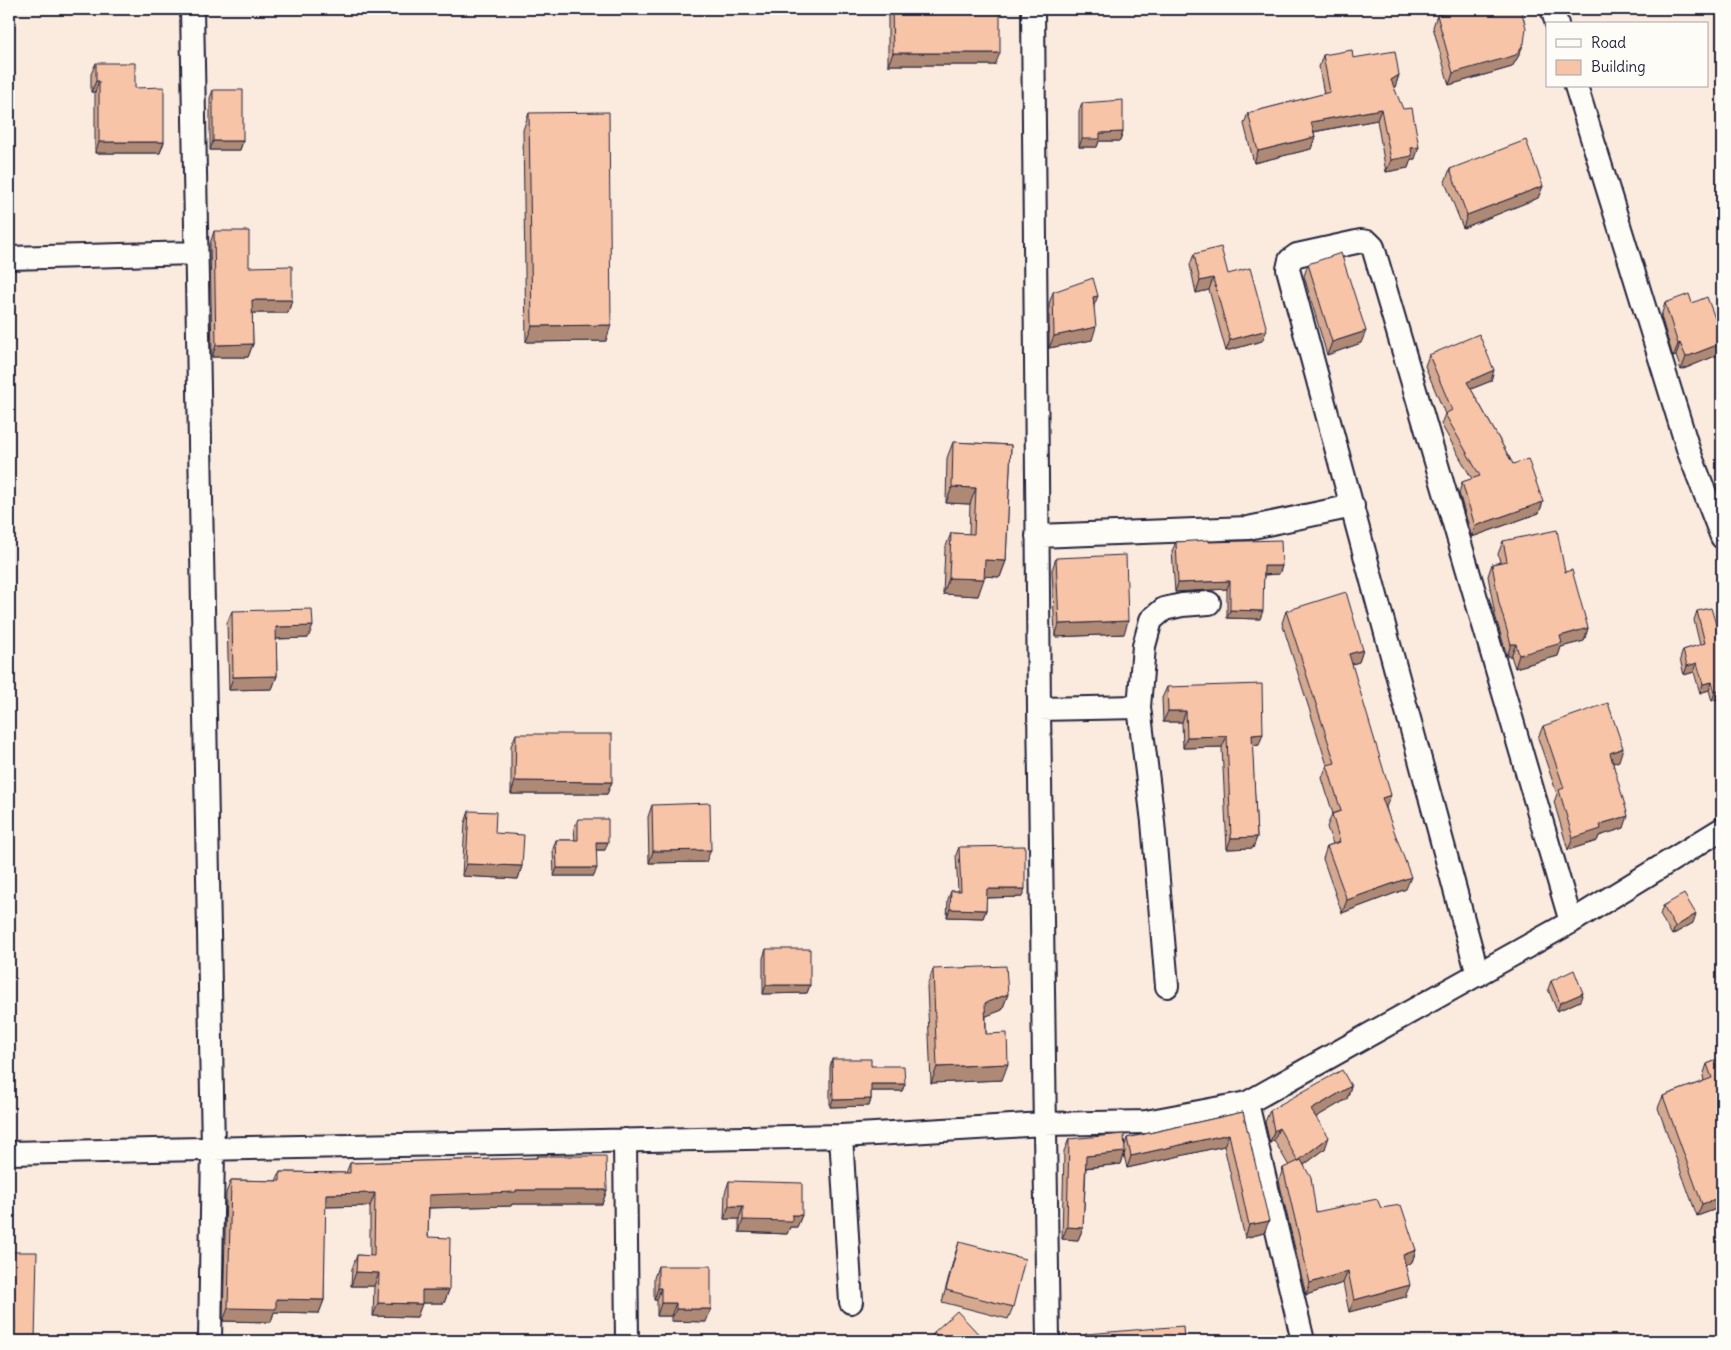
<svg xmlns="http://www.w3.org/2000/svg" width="1731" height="1350" font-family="Delius,sans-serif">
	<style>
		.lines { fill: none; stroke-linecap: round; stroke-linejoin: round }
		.minor-casing { stroke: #22223b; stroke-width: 26 }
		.minor { stroke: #fdfcf7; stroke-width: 22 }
		.wall { fill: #d4a990; stroke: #22223b }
		.shaded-wall { fill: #ad8976; stroke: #22223b }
		.building { fill: #f7c4a8; stroke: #22223b }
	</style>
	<rect width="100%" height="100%" fill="#fbebdf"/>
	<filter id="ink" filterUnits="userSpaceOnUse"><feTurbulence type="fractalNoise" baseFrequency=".02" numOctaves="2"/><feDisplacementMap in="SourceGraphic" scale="10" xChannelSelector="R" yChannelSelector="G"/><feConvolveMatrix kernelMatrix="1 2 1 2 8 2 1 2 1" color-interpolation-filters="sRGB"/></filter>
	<g filter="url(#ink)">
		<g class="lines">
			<g class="minor-casing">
				<path id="minor" d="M192 9 213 1149 210 1341
					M1033 9 1039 709 1048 1341
					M1552 9 1557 24
					M1576 86 1689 452 1722 537
					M9 258 196 253
					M1037 536 1248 528 1353 506
					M1139 707 1144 646 1151 620 1164 609 1182 605 1209 603
					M1039 709 1139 707 1153 822 1167 986
					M1478 975 1288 269 1290 260 1297 255 1361 241 1368 242 1373 247 1571 922
					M1247 1103 1303 1341
					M841 1136 851 1302
					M625 1140 627 1341
					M9 1153 841 1136 1044 1124 1146 1122 1247 1103 1571 922 1722 829"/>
			</g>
			<use href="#minor" class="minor"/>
		</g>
		<path class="wall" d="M888 9H1000L995 65H888Z
			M1437 15 1519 55 1512 67 1449 85 1433 27Z
			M1323 55 1353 58 1399 75 1395 87H1394L1415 159H1411L1408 168 1386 172 1377 120 1314 132 1315 137 1311 149 1254 163 1244 124 1248 113 1324 94 1319 67Z
			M96 63 164 142 160 153H95V92H91V74Z
			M213 90 243 141 240 150H210V98Z
			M1082 103 1123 132 1120 141H1099L1097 147H1079V111Z
			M529 113 606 341 526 342 523 130Z
			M1450 169 1543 186 1538 198 1463 228 1445 182Z
			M214 231 249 267 292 300 288 313H252L253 344 248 357H212L210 244Z
			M1194 254 1262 341 1226 351 1209 290 1196 293 1190 265Z
			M1308 264 1361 343 1327 355 1304 276Z
			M1053 292 1094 306 1092 340 1049 348V304Z
			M1665 303H1692L1720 354 1681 370 1676 356 1673 357 1661 316Z
			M1429 355 1491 381 1471 389 1513 464 1543 502 1539 513 1472 537 1459 493 1462 482 1472 479 1441 424 1445 414 1425 366Z
			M953 442 1011 445 1006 561 1000 577 984 576 978 596 943 594 945 549 951 533 969 534 970 504 946 503 947 458Z
			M1503 541 1565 572 1588 628 1584 641 1561 647 1558 656 1515 668 1511 656H1507L1495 615 1488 576 1492 564 1500 562 1498 554Z
			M1176 542H1209L1282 566 1279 574 1264 575 1260 619 1227 618V589L1175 592 1172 551Z
			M1056 558 1124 634 1055 637 1052 570Z
			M232 611 308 638 276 639 277 676 272 689 229 690 227 623Z
			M1286 611 1363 650 1359 662 1352 664 1386 807 1406 889 1342 913 1323 859 1327 846 1333 844 1327 827 1332 814H1333L1322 778 1327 765 1282 623Z
			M1697 611 1722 644V697L1712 701 1709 690 1700 693 1694 672 1684 675 1680 659 1683 650 1700 645 1694 620Z
			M1167 687 1259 745 1252 746 1257 837 1253 848 1227 849 1222 747 1183 748 1182 722H1163L1162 698Z
			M1543 726 1619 761 1613 763 1624 828 1599 836 1597 841 1568 850 1554 802 1557 794 1538 738Z
			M516 734 612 782 607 794H511V746Z
			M652 805 706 862 649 863 648 817Z
			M469 811 495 833 522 866 518 879 462 876 465 823Z
			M578 819 605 850H596L594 876H554L553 849 556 840H575L574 828Z
			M959 847 1022 897 986 898V910L983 918 947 917 948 899 951 891H958L956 855Z
			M1663 906 1693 923 1672 935 1660 915Z
			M766 949 810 985 807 993 763 994V958Z
			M933 969 1008 994 1002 1010 986 1016V1034L1002 1080 931 1083 927 986Z
			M1551 981 1580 1001 1557 1011 1548 989Z
			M1722 1058V1207L1697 1216 1658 1108 1663 1096 1704 1081 1703 1076 1707 1064Z
			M832 1059 871 1066 905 1084 902 1091H871V1099L869 1106 830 1107V1067Z
			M1351 1086 1347 1099 1316 1117 1325 1149 1304 1165 1316 1212 1381 1208 1416 1250 1412 1262 1405 1265V1297L1349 1312 1343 1283 1306 1295 1279 1181 1283 1168 1289 1166 1274 1140 1270 1143 1265 1122 1270 1110Z
			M1243 1112 1264 1233 1245 1238 1224 1146 1127 1168 1124 1155 1121 1164 1086 1168 1083 1228 1078 1240 1062 1239 1064 1151 1069 1139 1125 1145 1127 1138Z
			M537 1156 607 1190 602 1204H512L511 1206 429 1208 428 1237 449 1290 444 1303H422L417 1317 373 1316 374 1286H351L352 1269 357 1255 370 1256V1206L325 1207 324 1300 319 1313 274 1312 271 1322 223 1321 226 1193 231 1180 276 1181 280 1172 346 1173 350 1163 536 1158Z
			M729 1181 802 1215 797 1227H790L787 1234 739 1232V1219H724L725 1193Z
			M959 1242 1013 1307 1008 1319 942 1302 955 1254Z
			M11 1252 35 1341H10V1335H9V1259Z
			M658 1266 706 1322 671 1321V1316H657V1300H654V1278Z
			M934 1332 985 1341H930Z
			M1086 1334 1184 1341H1084Z"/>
		<path class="shaded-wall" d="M1524 43 1519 55 1512 67 1449 85 1453 73Z
			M893 53H1000L995 65H888Z
			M1399 75 1395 87 1387 91 1391 80Z
			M96 81H99L95 92H91Z
			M1381 109 1377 120 1307 133 1311 122Z
			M1123 132 1120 141H1099L1097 147H1079L1082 139 1100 133Z
			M1315 137 1311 149 1254 163 1258 151Z
			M213 141H243L240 150H210Z
			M99 142H164L160 153H95Z
			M1419 147 1415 159H1411L1408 168 1386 172 1391 160 1411 148Z
			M1543 186 1538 198 1463 228 1467 215Z
			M1213 278 1209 290 1196 293 1200 281Z
			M1098 296 1093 308V297Z
			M252 300H292L288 313H248Z
			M611 325 606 341 526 342 532 326Z
			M1096 327 1092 340 1049 348 1054 336Z
			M1267 330 1262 341 1226 351 1230 340Z
			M1366 331 1361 343 1327 355 1332 342Z
			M1680 343 1676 356 1673 357 1678 344Z
			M1722 343V347L1720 354 1681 370 1686 357Z
			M253 344 248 357H212L216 345Z
			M1494 370 1491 381 1463 392 1467 382Z
			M952 487 976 488 970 504 946 503Z
			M1543 502 1539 513 1472 537 1475 526Z
			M985 560 1006 561 1000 577 979 576Z
			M1264 566H1282L1279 574 1261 575Z
			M949 578 984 579 978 596 943 594Z
			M1230 581 1227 589 1175 592 1178 583Z
			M1230 610 1263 611 1260 619 1227 618Z
			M1128 621 1124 634 1055 637 1059 624Z
			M313 626 308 638 271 639 276 627Z
			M1588 628 1584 641 1561 647 1558 656 1515 668 1519 655 1560 636Z
			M1511 644H1516L1511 656H1507Z
			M1363 650 1359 662 1345 666 1349 654Z
			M1697 663 1694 672 1684 675 1687 666Z
			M277 676 272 689 229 690 233 677Z
			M1712 682 1709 690 1700 693 1703 684Z
			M1722 690V697L1712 701 1715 692Z
			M1168 711H1186L1182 722H1163Z
			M1263 734 1259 745 1248 746 1252 735Z
			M1227 736 1222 747 1183 748 1187 737Z
			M1623 748 1619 761 1606 765 1610 753Z
			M515 781 612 782 607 794H511Z
			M1391 795 1386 807 1378 810 1382 798Z
			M1628 816 1624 828 1599 836 1597 841 1568 850 1573 838 1600 824Z
			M1257 837 1253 848 1227 849 1231 838Z
			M596 842H608L605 850H593Z
			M711 850 706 862 649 863 653 851Z
			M466 864 522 866 518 879 462 876Z
			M557 868H597L594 876H554Z
			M1411 877 1406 889 1342 913 1347 900Z
			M987 889H1025L1022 897 983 898Z
			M950 909 986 910 983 918 947 917Z
			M1696 914 1693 923 1672 935 1675 927Z
			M766 985H810L807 993 763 994Z
			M1583 993 1580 1001 1557 1011 1560 1003Z
			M1008 994 1002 1010 979 1019 985 1003Z
			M1008 1064 1002 1080 931 1083 937 1067Z
			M871 1084H905L902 1091H869Z
			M1351 1086 1347 1099 1306 1123 1311 1110Z
			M871 1099 869 1106 830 1107 833 1100Z
			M1279 1128 1274 1140 1270 1143 1274 1131Z
			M1229 1134 1224 1146 1127 1168 1131 1156Z
			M1329 1137 1325 1149 1293 1173 1298 1161Z
			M1125 1152 1121 1164 1082 1168 1086 1156Z
			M516 1190H607L602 1204H512L511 1206 424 1208 429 1195Z
			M375 1193 370 1206 321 1207 326 1194Z
			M1722 1197V1207L1697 1216 1702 1204Z
			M729 1206H743L739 1219H724Z
			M792 1215H802L797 1227H790L787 1234 739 1232 743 1220Z
			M1269 1221 1264 1233 1245 1238 1249 1225Z
			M1067 1227 1083 1228 1078 1240 1062 1239Z
			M1416 1250 1412 1262 1398 1268 1403 1255Z
			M1348 1271 1343 1283 1306 1295 1310 1283Z
			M356 1272 379 1273 374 1286H351Z
			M1410 1285 1405 1297 1349 1312 1354 1300Z
			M658 1288H661L657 1300H654Z
			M422 1290H449L444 1303H417Z
			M276 1299 324 1300 319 1313 274 1312 271 1322 223 1321 228 1308Z
			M378 1303 422 1304 417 1317 373 1316Z
			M661 1303H676L671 1316H657Z
			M676 1309H711L706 1322 671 1321Z
			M9 1322H15L10 1335H9Z"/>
		<path class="building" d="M892 9H1000V53H893Z
			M1458 9H1521L1526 28 1524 43 1516 55 1453 73 1437 15Z
			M1352 50 1353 58 1395 51 1399 75 1391 80 1403 109 1412 108 1419 147 1411 148 1412 156 1391 160 1381 109 1311 122 1315 137 1258 151 1248 113 1330 92 1323 55Z
			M96 63H135V88L164 87V142H99V81H96Z
			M213 90H243V141H213Z
			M1123 100V132L1100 133V139H1082V103Z
			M609 112 611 325 532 326 529 113Z
			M1526 140 1543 186 1467 215 1450 169Z
			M214 231H249V267L292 266V300H252L253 344 216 345Z
			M1221 247 1228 274 1250 268 1267 330 1230 340 1213 278 1200 281 1194 254Z
			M1341 253 1366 331 1332 342 1308 264Z
			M1093 278 1098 296 1093 297 1096 327 1054 336 1053 292Z
			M1689 294 1692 303 1707 297 1722 337V343L1686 357 1680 343 1678 344 1665 303Z
			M1479 334 1494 370 1467 382 1513 464 1528 459 1543 502 1475 526 1462 482 1480 476 1445 414 1452 410 1429 355Z
			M953 442 1011 445 1006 561 985 560 984 579 949 578 951 533 974 534 976 488 952 487Z
			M1557 530 1565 572 1572 570 1588 628 1560 636 1562 643 1519 655 1516 644H1511L1499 603 1492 564 1507 561 1503 541Z
			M1209 540V542L1281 540 1282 566H1264L1263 611 1230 610V581L1178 583 1176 542Z
			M1126 555 1128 621 1059 624 1056 558Z
			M1346 592 1363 650 1349 654 1391 795 1382 798 1411 877 1347 900 1327 846 1340 842 1332 814 1341 811 1327 765 1335 763 1286 611Z
			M1711 608 1722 644V690L1715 692 1712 682 1703 684 1697 663 1687 666 1683 650 1705 643 1697 611Z
			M312 609 313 626 276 627 277 676 233 677 232 611Z
			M1262 684 1263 734 1252 735 1257 837 1231 838 1227 736 1187 737 1186 711H1168L1167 687Z
			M1608 703 1623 748 1610 753 1628 816 1600 824 1601 829 1573 838 1559 790 1564 788 1543 726Z
			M516 734H612V782L515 781Z
			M710 803 711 850 653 851 652 805Z
			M469 811 496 812 495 833 524 835 522 866 466 864Z
			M578 819H608V842H596L597 868H557L556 840H578Z
			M1025 846V889H987L986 910 950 909 951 891H961L959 847Z
			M1684 894 1696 914 1675 927 1663 906Z
			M766 949H810V985H766Z
			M1006 966 1008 994 985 1003 986 1034 1007 1033 1008 1064 937 1067 933 969Z
			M1574 970 1583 993 1560 1003 1551 981Z
			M1722 1058V1197L1702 1204 1663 1096 1712 1078 1707 1064Z
			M832 1059H871V1066H904L905 1084H871V1099L833 1100Z
			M1342 1070 1351 1086 1311 1110 1329 1137 1298 1161 1279 1128 1274 1131 1270 1110Z
			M1243 1112 1269 1221 1249 1225 1229 1134 1131 1156 1127 1138Z
			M1124 1134 1125 1152 1086 1156 1083 1228 1067 1227 1069 1139Z
			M537 1156H606L607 1190H516V1192L429 1195 428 1237 450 1238 449 1290H422V1304L378 1303 379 1273 356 1272 357 1255 374 1256 375 1193 326 1194 324 1300 276 1299V1309L228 1308 231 1180 280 1181V1172L350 1173V1163L537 1158Z
			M1301 1160 1311 1178 1316 1212 1377 1199 1381 1208 1401 1205 1416 1250 1403 1255 1410 1285 1354 1300 1348 1271 1310 1283 1283 1168Z
			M729 1181 802 1183V1215H792V1221L743 1220V1206H729Z
			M959 1242 1025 1259 1013 1307 946 1290Z
			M11 1252H37L35 1341H14L15 1322H9V1301H10Z
			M658 1266H711V1309H676V1303H661V1288H658Z
			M957 1311 985 1341H942L934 1332Z
			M1183 1326 1184 1341H1087L1086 1334Z
			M331 1340 359 1341H331Z"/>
	</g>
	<rect width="1731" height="1350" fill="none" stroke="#fdfcf7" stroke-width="30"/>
	<rect x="15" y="15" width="1701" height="1320" fill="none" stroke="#22223b" stroke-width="2" filter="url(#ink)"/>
	<rect x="1546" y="22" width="162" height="65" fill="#fdfcf7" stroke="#a5a5ac"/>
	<rect x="1556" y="39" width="25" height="8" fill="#fdfcf7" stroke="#a5a5ac"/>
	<text x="1591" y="48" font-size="15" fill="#22223b">Road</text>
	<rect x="1556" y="60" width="25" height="15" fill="#f7c4a8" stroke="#a5a5ac"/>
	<text x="1591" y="72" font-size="15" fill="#22223b">Building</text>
</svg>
